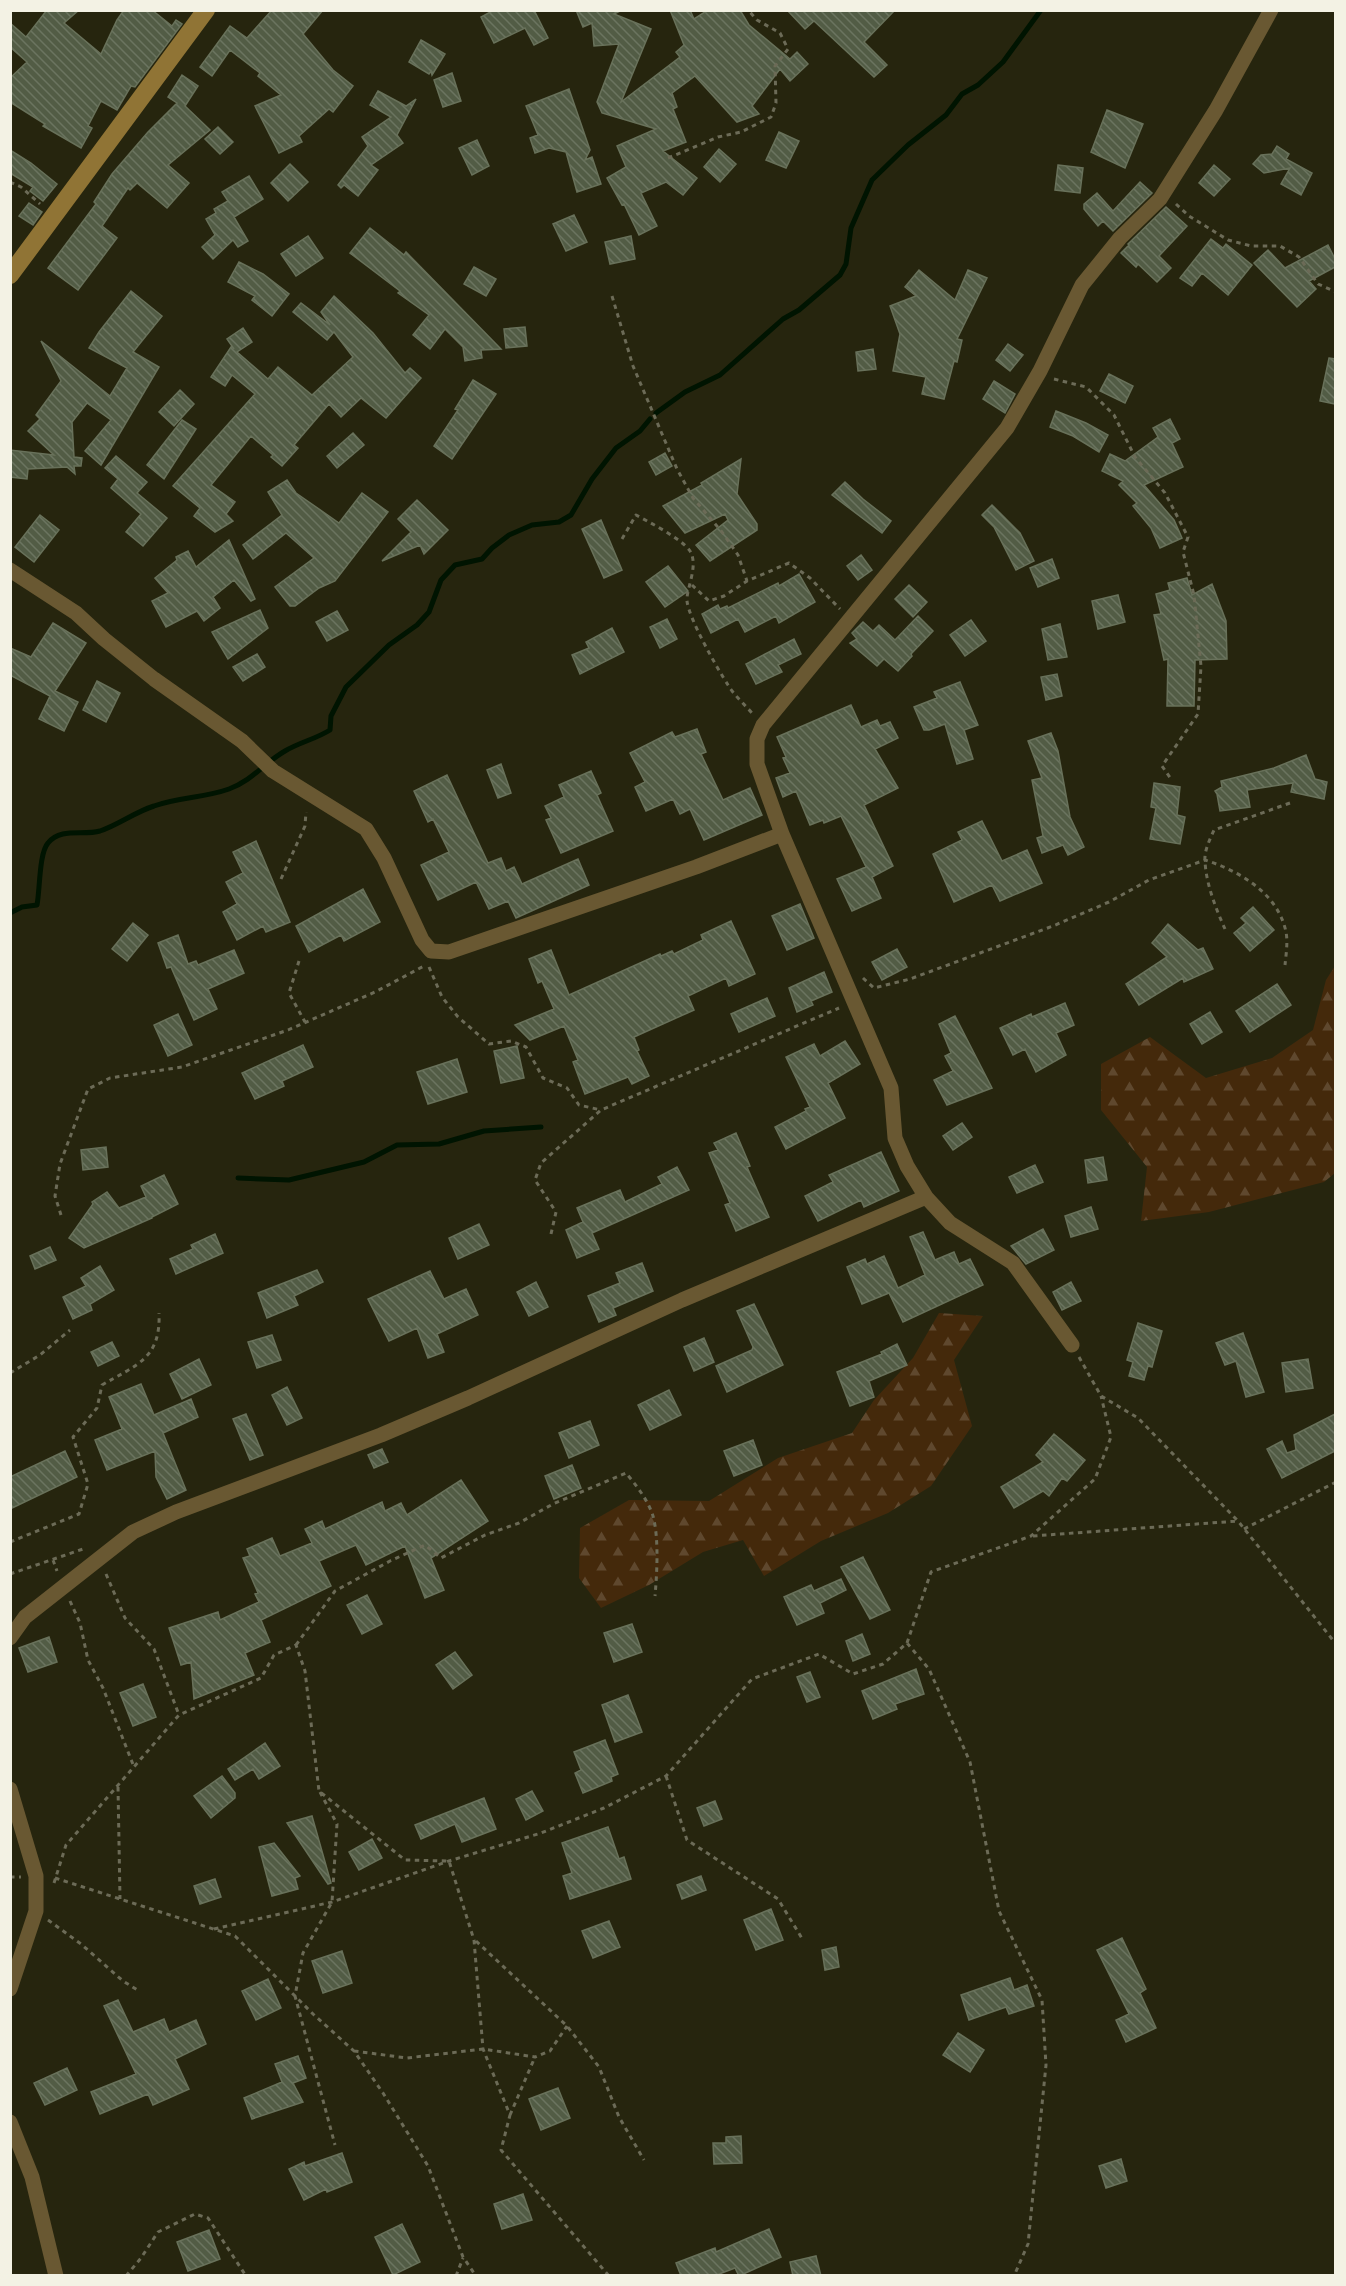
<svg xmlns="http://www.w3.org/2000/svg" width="1346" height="2286" font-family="Inter,sans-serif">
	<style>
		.forest { fill: url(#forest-firs) }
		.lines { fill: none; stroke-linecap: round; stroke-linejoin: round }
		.stream { stroke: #001401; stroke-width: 5 }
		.building { fill: url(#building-back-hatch); stroke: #68715a; stroke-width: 1.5 }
		.path { stroke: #6c6b57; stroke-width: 3; stroke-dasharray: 4.5 4.5; stroke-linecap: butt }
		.street { stroke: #695832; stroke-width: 15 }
		.secondary { stroke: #907435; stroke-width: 18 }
	</style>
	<defs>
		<pattern id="forest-firs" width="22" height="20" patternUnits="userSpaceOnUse" patternTransform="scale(1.5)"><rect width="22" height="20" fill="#44290b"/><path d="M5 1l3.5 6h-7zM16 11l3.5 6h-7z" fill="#5f482e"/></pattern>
		<pattern id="building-back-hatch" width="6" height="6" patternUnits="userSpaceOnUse" patternTransform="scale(1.5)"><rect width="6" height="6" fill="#525c45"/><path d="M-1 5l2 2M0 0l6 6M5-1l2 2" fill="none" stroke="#6b7460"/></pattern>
	</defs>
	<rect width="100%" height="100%" fill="#26250e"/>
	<path class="forest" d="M1335 966V1173L1324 1182 1209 1212 1141 1221 1147 1167 1101 1110V1064L1150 1037 1206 1078 1272 1058 1313 1030 1326 980Z
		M939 1313 983 1316 954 1360 972 1426 931 1486 888 1513 821 1541 764 1576 743 1540 703 1552 649 1585 601 1608 579 1578 580 1528 629 1500 709 1501 778 1458 852 1433 874 1400 913 1358Z"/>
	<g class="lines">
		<path class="stream" d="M656 413 685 392 720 375 783 319 799 310 840 275 846 264 851 228 872 180 908 145 946 115 962 94 978 85 1003 62 1041 10
			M10 913 22 907 37 905C40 890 39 853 48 843 61 827 83 836 100 831 118 825 135 812 154 806 179 797 204 798 229 789 253 780 264 763 285 751 300 742 316 739 330 730L331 716 346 687 389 645 417 625 429 612 441 580 455 565 482 559 492 548 509 535 532 525 559 522 571 515 592 479 616 448 640 431 650 419
			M238 1178 289 1180 364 1162 397 1145 439 1144 484 1131 541 1127"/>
	</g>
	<path class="building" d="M47 10H79L64 23 101 54 117 20 124 10H152L172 26 176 20 182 24 135 87 131 86 117 110 101 101 88 126 92 128 81 148 43 126 45 124 10 102V78L27 62 10 47V23L26 37Z
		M272 10H323L303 34 333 70 353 86 333 112 329 109 299 136 302 142 279 153 255 106 281 95 258 76 260 73 230 50 212 76 200 67 230 26 247 38Z
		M494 10H534L548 38 534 45 525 28 494 43 481 17Z
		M576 10H622L614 14 651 29 621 102 680 57 676 52 684 45 670 10H690L694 19 708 10H740L749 25 790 59 797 52 808 64 790 81 780 69 752 106 759 114 737 122 695 76 672 93 677 107 673 109 686 142 663 151 697 178 683 195 666 182 641 193 657 226 639 235 624 204 622 205 607 178 626 167 617 146 656 129 602 113 597 102 619 44 594 46 592 23 583 27Z
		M787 10H895L864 42 887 65 874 77 814 21 805 29Z
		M421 40 445 54 432 75 431 71 429 74 409 62Z
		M452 73 461 101 443 107 434 80Z
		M182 75 198 86 185 106 210 130 168 165 189 183 167 208 137 183 130 190 128 188 102 226 117 238 78 290 48 268 96 204 94 202 112 174 148 132 177 103 168 97Z
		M569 89 590 150 585 160 592 157 601 184 577 192 566 152 549 148 535 153 530 138 538 135 526 106Z
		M378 91 406 106 416 99 397 135 403 143 371 165 378 170 358 196 344 185 341 188 338 185 368 146 362 137 391 117 370 105Z
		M1107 110 1143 124 1125 168 1091 152Z
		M218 127 233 142 220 154 205 139Z
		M779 132 799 141 786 168 766 160Z
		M477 140 489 166 472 175 459 148Z
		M1277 146 1289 154 1286 159 1312 173 1301 195 1281 184 1290 168 1264 173 1253 164 1261 155 1272 154Z
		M719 149 736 164 720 182 704 167Z
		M10 150 31 163 57 184 43 201 30 191 33 187 10 173Z
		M290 164 308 182 288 201 271 183Z
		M1058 165 1083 168 1080 193 1055 190Z
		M1214 165 1230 179 1214 196 1199 183Z
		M249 176 263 199 234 217 248 241 238 247 233 240 213 259 202 247 215 235 206 219 216 213 214 209 228 201 222 192Z
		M1140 182 1152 193 1113 231 1103 221 1098 226 1084 209V204L1097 193 1113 211Z
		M29 203 42 212 33 225 19 216Z
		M1166 207 1187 226 1159 256 1171 268 1157 282 1138 264 1136 267 1121 253 1129 245 1128 244Z
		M574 215 587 242 566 251 553 224Z
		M370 228 404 255 406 252 501 349 481 350 482 358 465 361 463 347 445 329 430 349 413 335 429 315 398 293 400 291 350 253Z
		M308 236 323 258 296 276 281 254Z
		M631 236 635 259 610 264 605 242Z
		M1211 239 1223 248 1226 244 1252 265 1228 295 1202 273 1192 286 1180 278Z
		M1328 245 1335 259V267L1309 281 1316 289 1297 307 1254 263 1268 250 1285 268Z
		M239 262 263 274 289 294 272 316 252 300 255 296 228 282Z
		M474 267 496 279 486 296 464 284Z
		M919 270 955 300 968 270 987 278 957 339 962 340 957 362 954 361 944 399 922 394 926 377 893 371 900 334 890 306 916 296 905 287Z
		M131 291 162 316 133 352 159 367 101 465 85 451 111 420 87 403 72 422 74 457 82 458 81 466H74L75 474 67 467 28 469 27 479 10 477V450L54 455 28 431 40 419 36 415 61 381 41 341 110 396 127 368 89 348 99 332Z
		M334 296 373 333 405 373 410 368 421 378 386 418 361 398 341 417 329 404 294 445 298 448 282 466 271 457 273 455 251 436 211 485 235 502 226 514 233 521 215 532 194 516 200 508 173 486 255 394 232 375 225 386 211 377 231 347 234 349 227 339 243 328 252 342 237 352 268 379 278 367 312 395 353 357 334 332 327 340 293 312 301 303 330 325 321 312Z
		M525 327 527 346 506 348 504 329Z
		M1008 344 1023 355 1010 371 996 360Z
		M873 349 876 369 858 371 856 352Z
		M1329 358 1335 359V404L1320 401Z
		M1109 374 1133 386 1125 403 1100 391Z
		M473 380 496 394 452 459 434 446 458 410 455 409Z
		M994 381 1015 394 1005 413 983 399Z
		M180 390 194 404 174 426 159 412Z
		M1056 411 1086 423 1108 435 1099 452 1073 436 1050 427Z
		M1170 419 1180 439 1172 443 1183 467 1144 485 1174 520 1182 538 1160 548 1151 528 1133 506 1137 503 1119 485 1123 481 1102 471 1110 454 1125 461 1158 437 1153 428Z
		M182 420 196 429 164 479 147 465Z
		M353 433 364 445 337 468 327 456Z
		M665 453 672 466 656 475 649 462Z
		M116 456 147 482 137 493 167 518 143 546 126 532 141 514 111 488 118 479 105 468Z
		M741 459 737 494 757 524V530L710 561 696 545 728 520 725 514 685 533 663 506 702 485 701 483Z
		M287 480 296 493 339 523 362 493 388 512 335 581 319 588 295 606H290L275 587 314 558 286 533 253 559 243 545 282 515 268 492Z
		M845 482 863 499 891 521 882 533 832 495Z
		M417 500 448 530 424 554 420 545 382 561 411 532 398 519Z
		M992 505 1020 533 1034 561 1016 570 994 527 982 515Z
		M40 515 59 530 34 562 15 547Z
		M601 520 622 570 604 578 582 529Z
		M229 540 255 599 251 601 234 580 213 597 220 608 204 621 197 611 166 627 152 601 168 593 155 578 177 560 176 557 188 551 196 567Z
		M861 555 872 570 858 580 847 566Z
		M1052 559 1059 578 1038 587 1030 568Z
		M668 566 688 591 665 607 646 582Z
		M799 574 815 602 779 623 776 616 745 632 738 619 711 633 702 614 718 605 720 609 727 606 728 608 778 583 779 586Z
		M1187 578 1192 595 1212 584 1226 621 1227 659 1195 660 1194 706H1167L1168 659 1164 660 1154 615 1161 614 1156 594 1170 590 1168 583Z
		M909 585 927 602 913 617 895 599Z
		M1118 595 1125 622 1098 629 1092 601Z
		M260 610 268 628 228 659 212 632Z
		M337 611 348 630 327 641 316 622Z
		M918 616 933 631 911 654 912 656 898 671 884 659 877 666 850 643 857 639 852 633 863 622 873 631 879 625 895 640Z
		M667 619 677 639 660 648 650 627Z
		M971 620 986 641 965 656 950 635Z
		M53 623 86 643 55 691 78 702 64 731 39 719 50 696 10 675V648L31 657Z
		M1060 624 1067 657 1048 660 1042 629Z
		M612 628 624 652 580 674 572 655 589 648 586 642Z
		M794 639 801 654 778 665 782 672 756 684 746 664Z
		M257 654 265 667 243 681 233 667Z
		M1057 674 1062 696 1046 700 1041 677Z
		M97 681 120 693 106 722 83 710Z
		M960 682 978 725 964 730 973 759 957 764 945 724 929 730H924L914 707 937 698 934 692Z
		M851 705 861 727 877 720 880 726 890 722 898 738 875 749 898 788 864 805 893 866 872 877 881 898 852 911 837 879 866 867 841 816 824 823 823 820 810 825 796 791 783 797 776 778 790 773 783 758 786 757 777 737Z
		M697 729 706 752 701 754 723 800 750 788 762 815 704 840 690 809 680 814 673 799 646 811 635 787 645 782 630 753 672 732 675 737Z
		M1051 733 1058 751 1070 817 1084 847 1068 855 1063 845 1042 853 1037 838 1043 836 1032 780 1042 778 1028 741Z
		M1306 755 1315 779 1327 782 1324 799 1291 792 1293 783 1247 790 1250 807 1220 811 1217 794 1215 791 1222 787 1221 781 1274 768Z
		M501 764 511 793 498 798 487 770Z
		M591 771 601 793 597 795 613 831 561 853 546 820 551 818 545 806 564 797 559 785Z
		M447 775 488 863 501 858 506 871 514 867 522 884 578 859 589 885 516 918 508 901 489 909 476 882 438 900 421 865 449 852 433 819 428 822 414 791Z
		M1154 783 1180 787 1177 815 1185 817 1180 844 1150 839 1156 808 1151 807Z
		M982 821 1002 861 1027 850 1042 883 1000 901 992 885 954 902 933 854 962 840 958 832Z
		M256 841 290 922 266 932 263 926 237 940 223 912 237 904 226 882 243 873 233 852Z
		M363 889 380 922 344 941 341 935 309 952 296 926Z
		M800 904 814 938 787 950 772 916Z
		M1253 907 1274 930 1250 951 1234 933 1246 923 1241 918Z
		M731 921 755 974 729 986 726 978 688 996 694 1010 634 1037 639 1050 637 1051 649 1076 632 1084 628 1077 585 1094 573 1062 578 1060 564 1026 530 1040 515 1025 554 1009 542 981 538 983 529 959 551 950 569 995 660 954 661 956 672 951 674 954 703 940 701 935Z
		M133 923 148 935 127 961 112 949Z
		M1168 924 1198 950 1203 948 1213 969 1184 982 1183 978 1139 1005 1126 984 1167 957 1152 943Z
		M178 935 188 964 196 961 198 965 234 950 244 973 208 989 217 1009 194 1020 171 967 167 968 158 943Z
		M897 949 907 967 882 980 872 962Z
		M824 972 832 992 811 1001 813 1005 797 1012 789 988Z
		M1277 984 1291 1005 1250 1032 1236 1011Z
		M767 998 775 1016 739 1032 731 1014Z
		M1065 1003 1074 1025 1056 1033 1066 1055 1036 1072 1025 1049 1013 1055 1000 1028 1031 1014 1032 1017Z
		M1210 1012 1222 1032 1202 1044 1190 1024Z
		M178 1014 192 1045 168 1056 154 1025Z
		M955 1016 992 1088 947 1105 934 1080 953 1071 945 1056 951 1053 939 1024Z
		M845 1041 860 1064 828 1083 845 1118 786 1149 775 1127 806 1111 805 1109 810 1107 786 1057 814 1044 820 1056Z
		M303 1045 313 1067 282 1081 284 1086 255 1099 242 1073Z
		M517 1046 524 1078 501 1083 494 1051Z
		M457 1059 467 1092 428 1104 417 1072Z
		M962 1123 972 1137 953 1150 943 1136Z
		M736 1133 750 1166 747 1167 769 1217 736 1231 725 1205 730 1203 709 1153 718 1150 714 1143Z
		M106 1147 108 1167 83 1170 81 1150Z
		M881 1152 899 1191 864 1207 861 1200 818 1221 805 1196 833 1182 829 1175Z
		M1103 1157 1107 1180 1088 1183 1085 1160Z
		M1035 1165 1043 1182 1017 1193 1009 1177Z
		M677 1167 689 1190 592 1233 599 1249 577 1258 566 1230 583 1222 577 1208 620 1190 625 1202 662 1184 658 1177Z
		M164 1175 178 1204 152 1217V1218L84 1248 69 1238 93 1204 92 1202 107 1192 119 1208 146 1197 141 1186Z
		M1091 1207 1098 1229 1071 1237 1065 1216Z
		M479 1224 489 1245 458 1259 449 1238Z
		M1043 1229 1054 1250 1026 1264 1011 1246Z
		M923 1232 935 1260 954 1252 959 1264 970 1259 983 1285 903 1322 889 1293 862 1304 847 1267 865 1259 867 1264 884 1256 898 1288 925 1275 910 1237Z
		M215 1234 223 1253 176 1274 170 1259 193 1249 191 1245Z
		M50 1247 56 1260 35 1269 30 1256Z
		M642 1263 653 1291 613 1308 616 1315 599 1322 588 1296 620 1283 616 1273Z
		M100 1266 114 1290 90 1304 92 1310 73 1319 63 1297 86 1286 81 1278Z
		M317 1270 323 1282 294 1296 298 1305 267 1318 258 1293Z
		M430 1271 444 1299 466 1289 478 1315 437 1334 444 1352 428 1358 417 1328 389 1341 368 1299Z
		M536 1282 548 1307 529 1316 517 1292Z
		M1071 1282 1081 1301 1062 1310 1053 1292Z
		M754 1304 783 1365 727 1392 716 1366 752 1350 753 1347 737 1311Z
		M1138 1323 1162 1331 1152 1367 1148 1366 1144 1380 1129 1376 1133 1362 1127 1360Z
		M1243 1333 1264 1392 1246 1397 1236 1361 1225 1365 1216 1343Z
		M272 1335 281 1360 257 1368 248 1342Z
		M704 1338 714 1362 694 1371 684 1347Z
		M112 1342 119 1356 98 1366 91 1352Z
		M897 1344 907 1365 869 1381 874 1397 850 1406 837 1372 882 1354 881 1352Z
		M199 1359 211 1385 182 1399 170 1374Z
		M1308 1359 1313 1388 1286 1392 1282 1363Z
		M141 1384 154 1415 191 1399 198 1417 163 1433 186 1490 167 1499 156 1477 155 1451 107 1470 95 1440 122 1429 109 1397Z
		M287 1387 302 1418 287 1425 272 1395Z
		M669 1390 681 1415 650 1430 638 1405Z
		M246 1414 263 1455 250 1460 233 1419Z
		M1335 1414V1451L1282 1478 1267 1449 1282 1441 1287 1453 1296 1450 1294 1435Z
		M590 1421 599 1445 569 1458 559 1433Z
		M1054 1434 1085 1460 1067 1481 1062 1478 1049 1496 1043 1491 1014 1508 1001 1487 1043 1462 1036 1455Z
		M753 1440 762 1465 734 1476 724 1451Z
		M382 1449 388 1462 374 1468 368 1455Z
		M65 1451 77 1477 10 1509V1477Z
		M572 1465 581 1488 554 1499 545 1476Z
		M461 1480 488 1521 431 1558 444 1590 425 1598 405 1546 366 1565 356 1545 319 1561 331 1586 261 1620 270 1642 245 1653 254 1675 194 1699 191 1662 181 1665 169 1628 218 1612 220 1620 259 1602 255 1594 258 1593 243 1558 250 1556 247 1549 272 1538 280 1556 312 1543 305 1529 322 1521 325 1529 382 1502 385 1511 401 1503 407 1515Z
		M863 1557 890 1610 870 1619 841 1567Z
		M841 1579 846 1590 820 1603 824 1613 797 1625 784 1597 811 1585 814 1591Z
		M367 1595 382 1624 362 1634 347 1605Z
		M632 1624 642 1652 614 1662 604 1633Z
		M862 1634 870 1654 853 1661 846 1641Z
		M49 1637 57 1662 28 1672 19 1648Z
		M455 1652 472 1675 453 1689 436 1665Z
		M916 1669 924 1694 895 1704 897 1709 873 1719 862 1691Z
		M810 1672 820 1697 807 1702 797 1677Z
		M143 1684 156 1717 133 1726 120 1693Z
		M628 1695 642 1732 615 1742 602 1705Z
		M605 1740 618 1774 611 1777 612 1781 583 1793 575 1773 581 1770 574 1752Z
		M265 1743 280 1766 259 1779 253 1769 235 1780 228 1769Z
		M222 1776 235 1793V1798L211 1818 194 1796Z
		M532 1791 543 1811 526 1820 516 1799Z
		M484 1798 496 1829 462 1842 455 1824 421 1839 415 1825Z
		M715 1801 722 1819 704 1826 697 1808Z
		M312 1816 331 1883 328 1884 287 1823Z
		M608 1827 619 1859 624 1857 631 1879 570 1899 563 1876 572 1873 562 1843Z
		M372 1839 382 1858 359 1870 349 1852Z
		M274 1843 300 1876 295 1878 298 1889 272 1896 259 1847Z
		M701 1876 706 1890 682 1899 677 1885Z
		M215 1879 221 1897 200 1904 194 1886Z
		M771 1909 783 1940 756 1950 744 1920Z
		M609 1921 620 1947 593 1958 582 1931Z
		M1122 1938 1146 1989 1140 1993 1156 2028 1126 2042 1116 2020 1129 2014 1097 1950Z
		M836 1947 839 1967 825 1970 822 1950Z
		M342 1951 352 1983 323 1993 312 1961Z
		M1010 1978 1014 1990 1027 1985 1034 2006 1009 2014 1006 2007 969 2020 961 1995Z
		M268 1979 281 2008 256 2020 242 1991Z
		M118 2000 133 2032 164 2019 169 2032 196 2020 206 2044 175 2059 189 2089 153 2105 148 2094 100 2114 91 2092 136 2074 104 2006Z
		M958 2033 984 2050 970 2072 943 2055Z
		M298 2056 306 2078 293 2083 303 2102 252 2119 244 2098 282 2082 275 2064Z
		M67 2068 77 2090 45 2105 34 2083Z
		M558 2088 570 2118 541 2130 529 2099Z
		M741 2136 742 2163 714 2164 713 2143H726V2137Z
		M342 2153 352 2182 327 2192 326 2189 304 2200 289 2169 304 2162 305 2166Z
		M1121 2159 1127 2181 1106 2188 1099 2166Z
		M523 2194 532 2220 502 2229 494 2204Z
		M402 2224 420 2262 393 2275 375 2237Z
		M769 2229 781 2257 739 2276 735 2268 714 2276H681L676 2263 715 2248 716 2252Z
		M209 2230 220 2259 188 2271 177 2242Z
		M816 2256 821 2276H793L790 2262Z"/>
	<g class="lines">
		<path class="path" d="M668 158 718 137 741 132 771 117 776 103 775 66 788 49 780 33 757 20 748 10
			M10 182 21 187 40 204
			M1176 204 1189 216 1228 240 1251 246H1280L1299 257 1318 284 1336 292
			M612 296 633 366 677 469 693 498 722 532 738 555 747 581
			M1054 379 1086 387 1114 415 1135 457 1165 493 1188 537 1183 552 1194 595 1201 666 1198 714 1162 766 1171 779
			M622 539 636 515C649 522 682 539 690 551 699 566 686 589 687 601 689 619 717 668 728 685 734 695 744 704 752 713
			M692 585 709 601 724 596 747 581 789 563 810 578 840 609
			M281 879 305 826 306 812
			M1225 929C1216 909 1206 884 1205 861 1204 851 1210 839 1214 830L1290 803
			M299 961 289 993 305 1022
			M429 967 442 997 458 1017 489 1044 511 1041 526 1047 543 1078 567 1088 579 1105 601 1110
			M863 978 874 988 910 979 1053 926 1109 902 1149 880 1205 860C1239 871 1278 893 1286 932 1288 942 1286 955 1285 965
			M61 1215 55 1196 60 1164 88 1089 110 1078 182 1067 288 1030 375 992 424 966
			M551 1234 556 1212 535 1180 541 1163 601 1110 839 1008
			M1079 1357 1101 1396 1138 1418 1238 1521 1336 1644
			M10 1373 40 1355 70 1330
			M1244 1529 1336 1482
			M1033 1536 1238 1521
			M10 1542 79 1514 88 1484 73 1437 97 1408 102 1385C136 1365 161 1359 159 1313
			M53 1560 57 1571
			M10 1574 83 1549
			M106 1574 125 1618 154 1649 179 1715
			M70 1601 80 1623 88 1660 103 1688 134 1767
			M907 1643 931 1572 1031 1536 1095 1479 1111 1437 1101 1396
			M296 1645 335 1591 390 1561 425 1545 441 1558 485 1535 519 1523 553 1504 626 1473C636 1485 648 1500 653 1516 659 1538 657 1573 655 1596
			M666 1776 687 1840 778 1899 803 1940
			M118 1787 120 1899
			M320 1792 337 1824 332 1902 303 1953 295 1996 335 2145
			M10 1877H21
			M55 1878 235 1936 313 2014 354 2051 383 2093 428 2166 463 2257 476 2276
			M54 1883 66 1845 179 1715 261 1678 274 1655 296 1645 305 1671 319 1791 405 1860 449 1861 474 1940 483 2049 510 2115 501 2150 609 2276
			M48 1920 81 1944 123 1981 139 1991
			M214 1929 332 1902 449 1861 541 1833 604 1808 666 1776 752 1679 819 1654 853 1674 883 1664 907 1643 929 1669 970 1762 999 1911 1042 2000 1046 2065 1028 2244 1014 2276
			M476 1941 567 2026 599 2067 619 2117 644 2160
			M354 2051 407 2058 483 2049 535 2057 550 2051 567 2026
			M510 2115 535 2057
			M126 2276 141 2258 158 2232 195 2214 208 2218 246 2276
			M456 2276 463 2258"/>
		<path class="street" d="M10 570 76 613 104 639 154 679 242 741 273 771 366 829 384 858 422 940 431 951 449 952 696 867 782 834
			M1072 1345 1013 1263 950 1223 926 1197 907 1166 895 1138 891 1088 782 834 757 764V739L763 725 1007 428 1040 371 1082 285 1120 238 1160 199 1216 110 1271 10
			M10 1638 25 1617 133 1532 176 1512 381 1435 468 1398 682 1300 926 1197
			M10 1789 36 1876V1911L10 1989
			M10 2122 32 2177 56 2276"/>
		<path class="secondary" d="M10 275 206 10"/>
	</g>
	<rect width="1346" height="2286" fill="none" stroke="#f3f2e4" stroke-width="24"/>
</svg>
